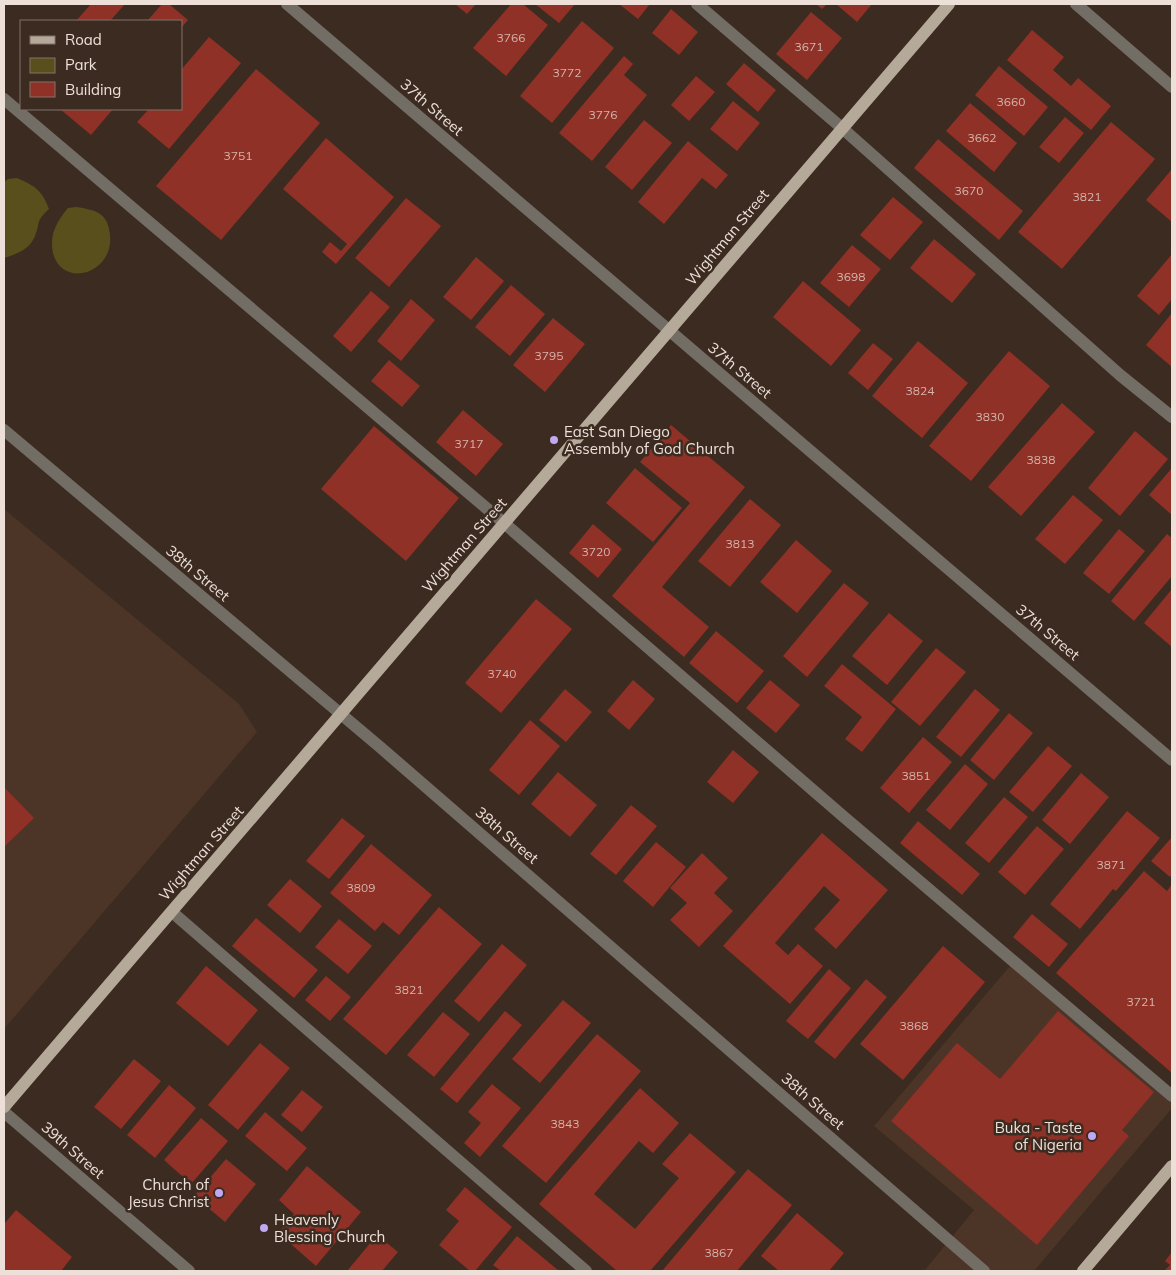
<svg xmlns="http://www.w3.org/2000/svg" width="1176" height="1275" font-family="Mulish,sans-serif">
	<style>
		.built { fill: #4c3527 }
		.green { fill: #594f1d }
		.building { fill: #8f3126 }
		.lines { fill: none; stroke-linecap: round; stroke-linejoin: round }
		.minor { stroke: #726d65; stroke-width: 12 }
		.major { stroke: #b5a999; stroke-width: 12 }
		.poi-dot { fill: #c1a8f3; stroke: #3c2b20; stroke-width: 2 }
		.labels { text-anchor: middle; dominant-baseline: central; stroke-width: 5; stroke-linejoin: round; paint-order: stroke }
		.number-label { font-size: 12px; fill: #d5b4ac }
		.street-label { font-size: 15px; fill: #ece0d9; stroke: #3c2b20 }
		.poi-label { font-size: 15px; fill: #ece0d9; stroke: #3c2b20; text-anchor: start }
	</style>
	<rect width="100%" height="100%" fill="#3c2b20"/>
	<path class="built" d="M4 509 239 704 257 732 4 1029Z
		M1010 966 1172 1103V1108L1034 1271H924L974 1210 874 1126Z"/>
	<path class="green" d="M17 178C35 186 42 190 49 209 35 222 41 221 35 236 30 249 17 254 4 258V182L8 179Z
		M76 207C95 210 108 212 110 235 114 274 62 289 53 253 49 235 57 221 68 208Z"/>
	<path class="building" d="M91 4H125L110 21H76Z
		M162 4H169L188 20 181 28V21H147Z
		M455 4H476L467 14Z
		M511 4H523L548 25 506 76 473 48Z
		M535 4H575L559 23Z
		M619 4H650L638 19Z
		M816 4H827L822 9Z
		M836 4H872L857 22Z
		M671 9 698 32 679 55 652 33Z
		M811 12 842 38 807 80 776 54Z
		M582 21 614 48 552 123 520 96Z
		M1032 30 1064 57 1053 70 1071 86 1078 78 1111 106 1091 130 1007 60Z
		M209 37 241 63 169 149 137 122 149 109H181V70Z
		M624 56 633 64 624 75 647 95 592 161 559 133Z
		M744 63 776 90 758 112 726 84Z
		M999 66 1048 107 1024 136 975 95Z
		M256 69 320 123 221 240 156 186Z
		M696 76 715 92 689 121 671 105Z
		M733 101 760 123 737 151 710 129Z
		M970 103 1017 143 994 172 946 131Z
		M60 109H113L91 135Z
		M1065 117 1084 133 1059 163 1039 147Z
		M644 120 672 143 632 190 605 167Z
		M1111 122 1155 159 1062 269 1018 232Z
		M326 138 394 197 336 264 322 252 330 242 341 251 347 244 283 189Z
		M938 139 1023 211 999 240 914 168Z
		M688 141 728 175 716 189 702 178 664 224 638 202Z
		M1172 169V222L1146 200Z
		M893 197 923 222 890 260 860 235Z
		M406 198 441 226 389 287 355 258Z
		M934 239 976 274 952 303 910 268Z
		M852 245 881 269 849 307 820 283Z
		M1172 254V299L1159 315 1137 296Z
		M476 257 504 281 471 320 443 297Z
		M803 281 861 330 831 366 773 317Z
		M511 285 545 314 510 356 475 327Z
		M371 291 390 307 351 352 333 336Z
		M411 299 435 320 401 361 377 341Z
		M1172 313V367L1146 345Z
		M553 318 585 344 545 392 513 365Z
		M918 341 968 383 922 438 872 396Z
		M873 343 893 359 868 390 848 373Z
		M1009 351 1050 386 971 481 929 446Z
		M389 360 420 386 402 407 371 381Z
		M1062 403 1095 432 1021 516 988 487Z
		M463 410 503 444 476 476 436 442Z
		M671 425 745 487 662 587 709 627 684 657 612 596 690 503 640 462Z
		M374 426 459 498 406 561 321 489Z
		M1135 431 1168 459 1120 516 1088 488Z
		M635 468 682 508 653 542 606 503Z
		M1172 468V515L1149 495Z
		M1073 495 1103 520 1065 564 1035 539Z
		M750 499 781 525 730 587 698 561Z
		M593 524 622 549 598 578 569 553Z
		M1119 529 1145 551 1109 594 1083 573Z
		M1167 534 1172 538V576L1134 621 1111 601Z
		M796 540 832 571 797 613 760 582Z
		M844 583 869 603 807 677 783 656Z
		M1172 589V647L1144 623Z
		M536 599 572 629 501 713 465 683Z
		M889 613 923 641 887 685 852 656Z
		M716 631 764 671 737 703 689 663Z
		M936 648 966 672 920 726 891 702Z
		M842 664 896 709 862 752 845 739 862 717 824 686Z
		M633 680 655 699 629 730 607 711Z
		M770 680 800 705 776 733 746 708Z
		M565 689 592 712 566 742 539 720Z
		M975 689 1000 710 961 757 936 737Z
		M1009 713 1033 733 994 780 970 760Z
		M530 720 560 746 519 795 489 770Z
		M923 737 952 762 909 813 880 788Z
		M1048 746 1072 766 1033 812 1009 792Z
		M733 750 759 772 733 803 707 782Z
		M965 764 988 784 950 830 926 810Z
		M558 772 597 805 570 837 531 804Z
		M1081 773 1109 797 1070 844 1042 820Z
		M4 787 34 818 4 847Z
		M1004 797 1028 817 989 863 965 843Z
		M631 805 657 826 616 875 590 854Z
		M1127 811 1160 838 1116 891 1113 889 1080 929 1050 904Z
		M342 818 365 836 329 879 306 861Z
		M918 821 980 874 962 895 900 843Z
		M1037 826 1064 849 1025 895 998 872Z
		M822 833 888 890 836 949 814 929 840 900 824 886 775 943 788 955 798 944 823 966 790 1004 723 946Z
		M1172 837V874L1170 877 1151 861Z
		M656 842 686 867 653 907 623 881Z
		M371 844 432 895 399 935 383 922 375 931 330 893Z
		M702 853 728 878 714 893 733 911 699 947 670 920 687 903 670 888Z
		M1144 871 1167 891 1172 884V1073L1056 973Z
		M290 879 322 906 300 933 267 905Z
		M439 907 482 944 386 1055 343 1019Z
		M1032 914 1068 944 1049 967 1013 937Z
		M256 918 318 970 294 998 232 946Z
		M339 919 372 946 348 974 315 947Z
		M502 944 527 965 479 1022 454 1001Z
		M943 946 985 982 903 1080 860 1044Z
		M206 966 258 1010 228 1046 176 1003Z
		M829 969 851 988 808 1039 786 1021Z
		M326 976 351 997 330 1021 305 1000Z
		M866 979 887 997 835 1059 814 1042Z
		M563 1000 591 1023 540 1083 512 1059Z
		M505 1011 522 1025 457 1103 440 1089Z
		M1058 1011 1154 1092 1122 1130 1129 1136 1037 1245 891 1121 957 1043 1000 1079Z
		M443 1012 470 1034 434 1077 407 1055Z
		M597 1034 641 1071 546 1183 502 1146Z
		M260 1043 290 1068 238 1130 208 1105Z
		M134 1059 161 1081 121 1129 94 1107Z
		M492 1084 521 1108 480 1157 464 1143 481 1123 468 1112Z
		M169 1085 196 1108 155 1158 127 1135Z
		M640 1088 679 1123 653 1153 639 1141 594 1194 635 1229 679 1178 662 1164 690 1133 736 1172 650 1271H617L539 1204Z
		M302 1090 323 1107 302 1132 281 1115Z
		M265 1112 307 1148 287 1171 245 1136Z
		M201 1118 228 1141 191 1184 164 1160Z
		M226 1159 256 1184 225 1222 194 1196Z
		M307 1166 361 1212 316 1266 278 1233 294 1214 279 1200Z
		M748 1169 792 1205 737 1271H662Z
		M465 1187 512 1227 475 1271H470L439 1245 459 1221 446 1210Z
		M16 1210 72 1257 61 1271H4V1224Z
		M797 1213 844 1253 829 1271H779L761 1256Z
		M377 1235 398 1252 382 1271H347Z
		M517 1236 559 1271H501L493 1265Z
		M1172 1252V1271H1164L1170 1265 1165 1261Z"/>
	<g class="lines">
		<path class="minor" d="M287 4 1172 760
			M697 4 842 128 1120 375 1172 417
			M1076 4 1172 87
			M4 99 504 523 844 817 1172 1096
			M4 430 380 747 984 1271
			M172 912 586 1271
			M4 1112 189 1271"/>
		<path class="major" d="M4 1107 949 4
			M1083 1271 1172 1166"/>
	</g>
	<g class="poi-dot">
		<circle cx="554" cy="440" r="5"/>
		<circle cx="1092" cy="1136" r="5"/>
		<circle cx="219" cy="1193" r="5"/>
		<circle cx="264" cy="1228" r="5"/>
	</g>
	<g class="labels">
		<g class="number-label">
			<text x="511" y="37">3766</text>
			<text x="809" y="46">3671</text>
			<text x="567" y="72">3772</text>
			<text x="1011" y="101">3660</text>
			<text x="603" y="114">3776</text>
			<text x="982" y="137">3662</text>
			<text x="238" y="155">3751</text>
			<text x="969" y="190">3670</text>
			<text x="1087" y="196">3821</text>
			<text x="851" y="276">3698</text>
			<text x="549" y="355">3795</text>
			<text x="920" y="390">3824</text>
			<text x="990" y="416">3830</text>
			<text x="469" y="443">3717</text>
			<text x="1041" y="459">3838</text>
			<text x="740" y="543">3813</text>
			<text x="596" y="551">3720</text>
			<text x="502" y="673">3740</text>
			<text x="916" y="775">3851</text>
			<text x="1111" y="864">3871</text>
			<text x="361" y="887">3809</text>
			<text x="409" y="989">3821</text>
			<text x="1141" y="1001">3721</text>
			<text x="914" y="1025">3868</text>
			<text x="565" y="1123">3843</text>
			<text x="719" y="1252">3867</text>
		</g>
		<g class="street-label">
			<text transform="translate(432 107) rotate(41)">37th Street</text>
			<text transform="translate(727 237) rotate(-50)">Wightman Street</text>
			<text transform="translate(740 370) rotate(40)">37th Street</text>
			<text transform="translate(464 545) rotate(-49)">Wightman Street</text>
			<text transform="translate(198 573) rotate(40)">38th Street</text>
			<text transform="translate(1048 632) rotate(40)">37th Street</text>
			<text transform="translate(507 835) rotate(41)">38th Street</text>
			<text transform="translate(201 853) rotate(-49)">Wightman Street</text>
			<text transform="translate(813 1101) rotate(41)">38th Street</text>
			<text transform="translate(73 1150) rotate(41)">39th Street</text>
		</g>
		<g class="poi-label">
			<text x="564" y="431">East San Diego<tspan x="564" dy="17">Assembly of God Church</tspan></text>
			<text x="1082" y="1127" text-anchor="end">Buka - Taste<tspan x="1082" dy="17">of Nigeria</tspan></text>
			<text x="209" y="1184" text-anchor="end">Church of<tspan x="209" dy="17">Jesus Christ</tspan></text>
			<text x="274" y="1219">Heavenly<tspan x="274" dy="17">Blessing Church</tspan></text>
		</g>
	</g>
	<rect width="1176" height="1275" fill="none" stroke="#ece0d9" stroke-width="10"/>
	<rect x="20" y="20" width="162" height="90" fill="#3c2b20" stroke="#82736a"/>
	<rect x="30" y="36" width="25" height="8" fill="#b5a999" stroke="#82736a"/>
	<text x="65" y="45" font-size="15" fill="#ece0d9">Road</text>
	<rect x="30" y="58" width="25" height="15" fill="#594f1d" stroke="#82736a"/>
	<text x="65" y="70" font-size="15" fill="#ece0d9">Park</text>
	<rect x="30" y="82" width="25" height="15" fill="#8f3126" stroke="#82736a"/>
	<text x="65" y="95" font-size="15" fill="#ece0d9">Building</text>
</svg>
